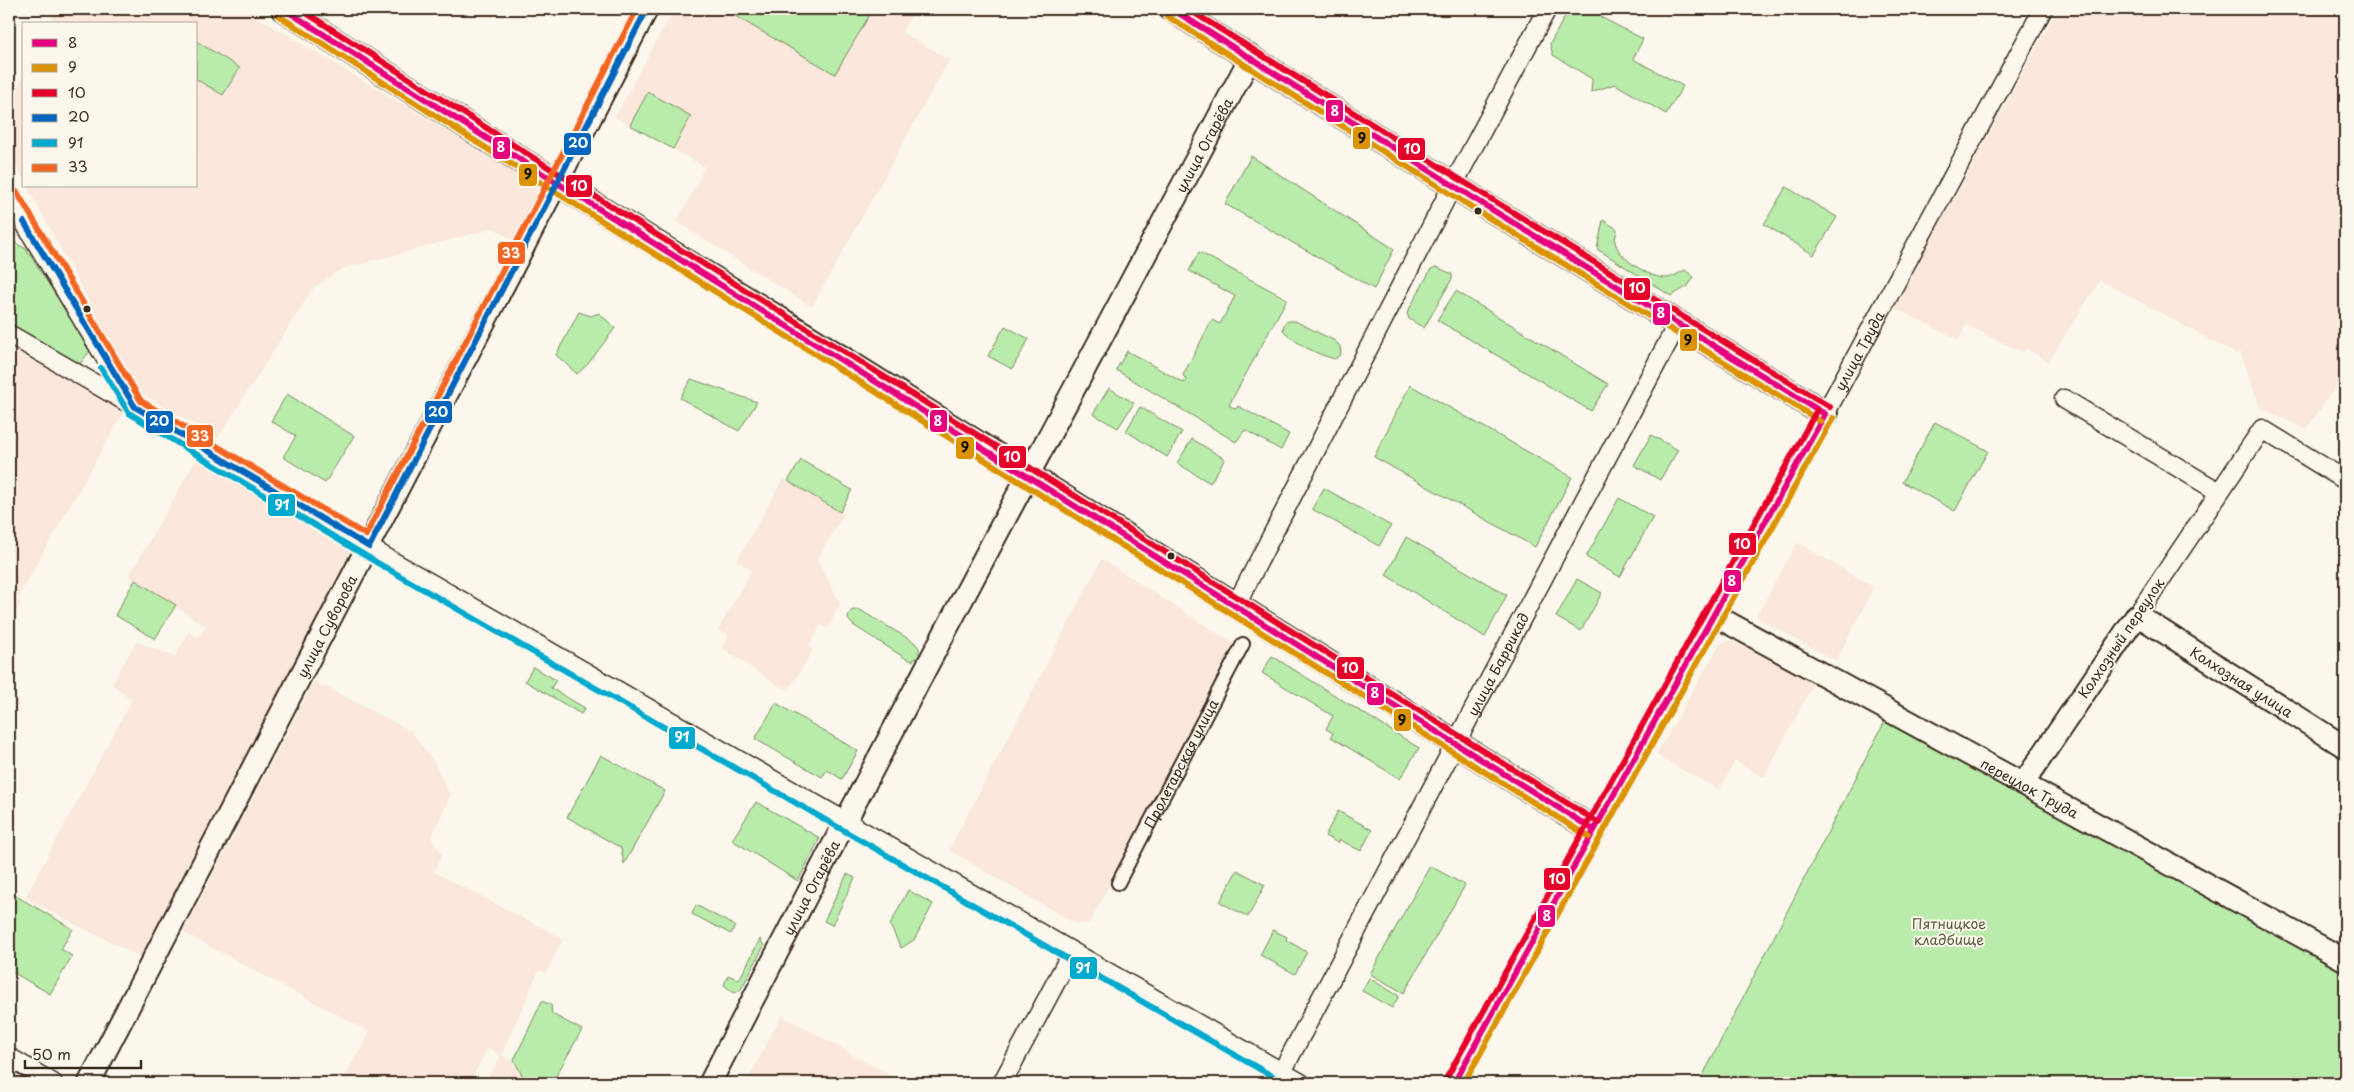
<svg xmlns="http://www.w3.org/2000/svg" width="2354" height="1092" font-family="'Playpen Sans',sans-serif">
	<style>
		.built { fill: #fbe7db }
		.green { fill: #b9ebab; stroke: #7a8a64 }
		.lines { fill: none; stroke-linecap: round; stroke-linejoin: round }
		.pedestrian-casing { stroke: #3b2a1e; stroke-width: 16 }
		.minor-casing { stroke: #3b2a1e; stroke-width: 21 }
		.tertiary-casing { stroke: #3b2a1e; stroke-width: 25 }
		.secondary-casing { stroke: #3b2a1e; stroke-width: 28 }
		.pedestrian { stroke: #fbf7ec; stroke-width: 12 }
		.minor { stroke: #fbf7ec; stroke-width: 18 }
		.tertiary { stroke: #fbf7ec; stroke-width: 21 }
		.secondary { stroke: #fbf7ec; stroke-width: 24 }
		.bus-1-casing { stroke: #fbf7ec; stroke-width: 10 }
		.bus-2-casing { stroke: #fbf7ec; stroke-width: 10 }
		.bus-3-casing { stroke: #fbf7ec; stroke-width: 10 }
		.bus-4-casing { stroke: #fbf7ec; stroke-width: 10 }
		.bus-5-casing { stroke: #fbf7ec; stroke-width: 10 }
		.bus-6-casing { stroke: #fbf7ec; stroke-width: 10 }
		.bus-1 { stroke: #e5007d; stroke-width: 6 }
		.bus-2 { stroke: #db9304; stroke-width: 6 }
		.bus-3 { stroke: #e4002b; stroke-width: 6 }
		.bus-4 { stroke: #0065bd; stroke-width: 6 }
		.bus-5 { stroke: #00a9ce; stroke-width: 6 }
		.bus-6 { stroke: #f26522; stroke-width: 6 }
		.bus-dot { fill: #3b2a1e; stroke: #fbf7ec; stroke-width: 2 }
		.labels { text-anchor: middle; dominant-baseline: central; stroke-width: 4; stroke-linejoin: round; paint-order: stroke }
		.street-label { font-size: 14px; fill: #3b2a1e; stroke: #fbf7ec }
		.park-label { font-size: 14px; fill: #5a5a41; stroke: #fbf7ec }
		.line-badge { stroke: #fbf7ec; stroke-width: 2 }
		.badge-label { font-size: 14px; text-anchor: middle; font-weight: bold; fill: #fff }
		.pale-badge-label { font-size: 14px; text-anchor: middle; font-weight: bold; fill: #111 }
	</style>
	<rect width="100%" height="100%" fill="#fbf7ec"/>
	<filter id="ink" filterUnits="userSpaceOnUse"><feTurbulence type="fractalNoise" baseFrequency=".02" numOctaves="2"/><feDisplacementMap in="SourceGraphic" scale="10" xChannelSelector="R" yChannelSelector="G"/><feConvolveMatrix kernelMatrix="1 2 1 2 8 2 1 2 1" color-interpolation-filters="sRGB"/></filter>
	<g filter="url(#ink)">
		<path class="built" d="M57 9H244L534 183 538 196 515 241 494 228 342 269 314 287 218 438 137 391 27 186H196V24H50Z
			M674 9H862L875 17 880 9H900L911 16 902 32 949 60 812 307 677 222 705 167 615 117Z
			M2058 9H2345V385L2339 381 2306 430 2260 407 2240 351 2235 353 2100 280 2048 362 2026 348 2023 352 1966 325 1959 340 1894 308Z
			M24 74V180L9 153V103Z
			M9 341 126 408 16 600 21 603 9 623Z
			M200 453 351 544 352 553 142 958 25 898 132 700 112 684 136 642 175 656 189 632 198 638 206 626 129 576Z
			M783 479 844 514 817 559 840 604 827 629 821 625 809 646 813 650 790 687 784 689 722 648 729 636 718 630 752 570 737 561Z
			M1797 543 1874 587 1836 661 1756 617Z
			M1102 559 1235 645 1089 924H1076L949 850Z
			M1730 641 1744 644 1816 679 1764 777 1735 761 1719 790 1656 755 1720 644Z
			M314 681 411 731 435 764 450 796 431 838 442 855 434 872 563 939 546 973 539 970 501 1055 510 1060 522 1073 526 1083H485L501 1056 488 1048 469 1083H341L370 1032 183 932Z
			M9 695 20 702 9 722Z
			M782 1015 903 1083H746Z"/>
		<path class="green" d="M723 9H857L869 16 835 74Z
			M1569 9H1585L1643 39 1633 59 1683 86 1666 114 1615 84 1591 92 1592 79 1553 55 1550 44Z
			M196 41 240 68 223 95 196 79Z
			M648 92 691 116 673 149 630 125Z
			M1251 156 1394 249 1374 289 1225 204Z
			M1786 187 1837 217 1814 255 1764 224Z
			M1603 220 1617 229C1617 233 1615 237 1615 241 1617 258 1651 279 1667 278 1673 277 1679 273 1685 270L1694 277 1688 286 1671 296 1597 249Z
			M9 239 26 249 91 350 79 365 9 324Z
			M1199 252 1287 299 1229 405 1236 409 1238 406 1289 434 1281 450 1245 430 1236 442 1116 370 1127 351 1184 383 1186 380 1183 375 1212 320 1220 324 1235 296 1189 271Z
			M1436 267 1452 274V279L1424 328 1409 319 1407 313 1431 269Z
			M1456 291 1608 384 1591 411 1437 320Z
			M579 312 591 316 599 313 615 328 588 364 577 374 556 355Z
			M1288 321H1295L1335 341 1340 346 1341 354 1335 359C1318 355 1294 343 1283 330L1284 324Z
			M1005 326 1029 339 1012 369 988 356Z
			M691 379 757 402 739 431 680 398Z
			M1410 385 1572 477 1535 547 1374 457Z
			M1109 388 1134 403 1118 428 1093 414Z
			M287 394 354 436 325 483 283 457 296 436 271 421Z
			M1140 407 1182 432 1167 457 1126 431Z
			M1935 422 1988 451 1955 511 1902 482Z
			M1651 435 1678 450 1660 480 1634 465Z
			M1192 439 1225 459 1210 483 1177 463Z
			M801 460 852 490 840 512 788 481Z
			M1324 488 1391 526 1379 546 1312 509Z
			M1619 498 1653 517 1620 577 1586 557Z
			M1406 537 1507 595 1485 637 1386 575Z
			M1577 579 1602 593 1581 631 1556 617Z
			M135 580 176 605 155 639 115 615Z
			M853 610H860L914 642 919 648V656L912 661 905 658 853 625 848 619 849 613Z
			M1272 656 1419 748 1400 779 1331 737 1333 733 1326 729 1333 716 1262 673Z
			M533 667 556 680 551 688 585 708 581 714 525 681Z
			M776 703 858 751 842 779 827 770 822 777 755 739Z
			M1885 721 2345 972V1083H1699Z
			M601 755 665 791 624 864 621 848 567 817Z
			M756 802 820 838 798 881 732 840Z
			M1338 811 1372 830 1361 851 1340 840 1338 843 1325 836Z
			M1430 866 1465 885 1404 993 1370 974Z
			M1237 870 1265 885 1248 917 1220 902Z
			M847 874 855 878 832 925 824 921Z
			M908 890 933 904 914 940 901 948 890 925Z
			M11 893 73 929 61 949 72 956 50 994 9 970V898Z
			M696 905 735 926 731 934 692 914Z
			M1273 930 1287 937 1286 940 1307 952 1295 974 1260 955Z
			M760 939 764 946 740 991 734 993 724 985 728 975 739 980Z
			M1369 978 1399 996 1392 1008 1362 991Z
			M542 1001 551 1005 552 1014 582 1030 552 1083H526L514 1060Z"/>
		<g class="lines">
			<g class="pedestrian-casing">
				<g id="pedestrian">
					<path id="s1" d="M1118 883 1243 644"/>
				</g>
			</g>
			<g class="minor-casing">
				<g id="minor">
					<path d="M9 197 134 406"/>
					<path d="M9 334 135 407 385 557 1301 1083"/>
					<path d="M2064 399 2219 492"/>
					<path id="s2" d="M1825 414 2043 9"/>
					<path d="M1236 605 1445 200 1547 9"/>
					<path d="M2137 615 2262 429 2345 480"/>
					<path d="M9 1057 53 1083"/>
					<path d="M1002 1083 1072 952"/>
					<path id="s3" d="M1276 1083 1677 325"/>
				</g>
			</g>
			<g class="tertiary-casing">
				<g id="tertiary">
					<path id="s4" d="M1714 615 2345 960"/>
					<path id="s5" d="M2023 784 2137 615 2345 747"/>
					<path id="s6" d="M89 1083 647 9"/>
					<path id="s7" d="M710 1083C886 739 1069 399 1250 58"/>
					<path d="M1454 1083 1825 414"/>
				</g>
			</g>
			<g class="secondary-casing">
				<path id="secondary" d="M284 9 535 169 793 328 1594 830
					M1172 9 1491 209 1825 414"/>
			</g>
			<use href="#pedestrian" class="pedestrian"/>
			<use href="#minor" class="minor"/>
			<use href="#tertiary" class="tertiary"/>
			<use href="#secondary" class="secondary"/>
			<g class="bus-1-casing">
				<path id="bus-1" d="M284 9 535 169 1594 830
					M1172 9 1491 209 1825 414
					M1454 1083 1825 414"/>
			</g>
			<g class="bus-2-casing">
				<path id="bus-2" d="M279 16 530 176 1589 837
					M1167 16 1486 216 1820 421
					M1464 1083 1833 418"/>
			</g>
			<g class="bus-3-casing">
				<path id="bus-3" d="M300 9 540 162 1599 823
					M1188 9 1496 202 1830 407
					M1446 1079 1817 410"/>
			</g>
			<g class="bus-4-casing">
				<path id="bus-4" d="M24 222 135 407 369 547
					M369 547 647 9"/>
			</g>
			<g class="bus-5-casing">
				<path id="bus-5" d="M101 368 129 413 189 450 381 565 1284 1083"/>
			</g>
			<g class="bus-6-casing">
				<path id="bus-6" d="M17 192 141 401 366 535 637 9"/>
			</g>
			<use href="#bus-1" class="bus-1"/>
			<use href="#bus-2" class="bus-2"/>
			<use href="#bus-3" class="bus-3"/>
			<use href="#bus-4" class="bus-4"/>
			<use href="#bus-5" class="bus-5"/>
			<use href="#bus-6" class="bus-6"/>
		</g>
	</g>
	<g class="bus-dot">
		<circle cx="1478" cy="211" r="4.5"/>
		<circle cx="87" cy="309" r="4.5"/>
		<circle cx="1171" cy="556" r="4.5"/>
	</g>
	<g class="labels">
		<g class="street-label">
			<text stroke="none"><textPath href="#s7" startOffset="1060">улица Огарёва</textPath></text>
			<text stroke="none"><textPath href="#s2" startOffset="72">улица Труда</textPath></text>
			<text stroke="none"><textPath href="#s6" startOffset="515">улица Суворова</textPath></text>
			<text transform="translate(2121 638) rotate(-56)">Колхозный переулок</text>
			<text stroke="none"><textPath href="#s3" startOffset="474">улица Баррикад</textPath></text>
			<text stroke="none"><textPath href="#s5" startOffset="328">Колхозная улица</textPath></text>
			<text stroke="none"><textPath href="#s1" startOffset="135">Пролетарская улица</textPath></text>
			<text stroke="none"><textPath href="#s4" startOffset="360">переулок Труда</textPath></text>
			<text stroke="none"><textPath href="#s7" startOffset="220">улица Огарёва</textPath></text>
		</g>
		<g class="park-label">
			<text x="1949" y="923">Пятницкое<tspan x="1949" dy="16">кладбище</tspan></text>
		</g>
	</g>
	<g class="line-badge">
		<rect x="1325" y="99" width="19" height="24" rx="5" fill="#e5007d"/>
		<rect x="1352" y="126" width="19" height="24" rx="5" fill="#db9304"/>
		<rect x="563" y="132" width="29" height="24" rx="5" fill="#0065bd"/>
		<rect x="492" y="136" width="19" height="24" rx="5" fill="#e5007d"/>
		<rect x="1397" y="137" width="29" height="24" rx="5" fill="#e4002b"/>
		<rect x="518" y="163" width="20" height="24" rx="5" fill="#db9304"/>
		<rect x="565" y="174" width="28" height="24" rx="5" fill="#e4002b"/>
		<rect x="497" y="241" width="29" height="24" rx="5" fill="#f26522"/>
		<rect x="1623" y="277" width="28" height="24" rx="5" fill="#e4002b"/>
		<rect x="1652" y="302" width="19" height="24" rx="5" fill="#e5007d"/>
		<rect x="1679" y="328" width="19" height="24" rx="5" fill="#db9304"/>
		<rect x="424" y="400" width="29" height="24" rx="5" fill="#0065bd"/>
		<rect x="929" y="409" width="19" height="24" rx="5" fill="#e5007d"/>
		<rect x="145" y="410" width="29" height="24" rx="5" fill="#0065bd"/>
		<rect x="186" y="424" width="28" height="24" rx="5" fill="#f26522"/>
		<rect x="955" y="436" width="20" height="24" rx="5" fill="#db9304"/>
		<rect x="998" y="445" width="29" height="24" rx="5" fill="#e4002b"/>
		<rect x="267" y="493" width="29" height="24" rx="5" fill="#00a9ce"/>
		<rect x="1728" y="532" width="29" height="24" rx="5" fill="#e4002b"/>
		<rect x="1723" y="569" width="19" height="24" rx="5" fill="#e5007d"/>
		<rect x="1336" y="656" width="29" height="24" rx="5" fill="#e4002b"/>
		<rect x="1366" y="682" width="19" height="24" rx="5" fill="#e5007d"/>
		<rect x="1393" y="708" width="19" height="24" rx="5" fill="#db9304"/>
		<rect x="668" y="726" width="28" height="24" rx="5" fill="#00a9ce"/>
		<rect x="1543" y="867" width="28" height="24" rx="5" fill="#e4002b"/>
		<rect x="1537" y="904" width="19" height="24" rx="5" fill="#e5007d"/>
		<rect x="1069" y="956" width="29" height="24" rx="5" fill="#00a9ce"/>
	</g>
	<g class="badge-label">
		<text x="1335" y="116">8</text>
		<text x="578" y="148">20</text>
		<text x="501" y="152">8</text>
		<text x="1412" y="154">10</text>
		<text x="579" y="191">10</text>
		<text x="511" y="258">33</text>
		<text x="1637" y="293">10</text>
		<text x="1661" y="318">8</text>
		<text x="438" y="417">20</text>
		<text x="938" y="426">8</text>
		<text x="159" y="426">20</text>
		<text x="200" y="441">33</text>
		<text x="1012" y="462">10</text>
		<text x="282" y="510">91</text>
		<text x="1742" y="549">10</text>
		<text x="1732" y="586">8</text>
		<text x="1350" y="673">10</text>
		<text x="1375" y="698">8</text>
		<text x="682" y="742">91</text>
		<text x="1557" y="884">10</text>
		<text x="1547" y="921">8</text>
		<text x="1083" y="973">91</text>
	</g>
	<g class="pale-badge-label">
		<text x="1362" y="143">9</text>
		<text x="528" y="179">9</text>
		<text x="1688" y="345">9</text>
		<text x="965" y="452">9</text>
		<text x="1402" y="725">9</text>
	</g>
	<rect width="2354" height="1092" fill="none" stroke="#fbf7ec" stroke-width="30"/>
	<rect x="15" y="15" width="2324" height="1062" fill="none" stroke="#3b2a1e" stroke-width="2" filter="url(#ink)"/>
	<rect x="22" y="22" width="175" height="165" fill="#fbf7ec" stroke="#aea59a"/>
	<rect x="32" y="39" width="25" height="8" fill="#e5007d" stroke="#aea59a"/>
	<text x="68" y="48" font-size="15" fill="#3b2a1e">8</text>
	<rect x="32" y="64" width="25" height="8" fill="#db9304" stroke="#aea59a"/>
	<text x="68" y="72" font-size="15" fill="#3b2a1e">9</text>
	<rect x="32" y="89" width="25" height="8" fill="#e4002b" stroke="#aea59a"/>
	<text x="68" y="98" font-size="15" fill="#3b2a1e">10</text>
	<rect x="32" y="114" width="25" height="8" fill="#0065bd" stroke="#aea59a"/>
	<text x="68" y="122" font-size="15" fill="#3b2a1e">20</text>
	<rect x="32" y="139" width="25" height="8" fill="#00a9ce" stroke="#aea59a"/>
	<text x="68" y="148" font-size="15" fill="#3b2a1e">91</text>
	<rect x="32" y="164" width="25" height="8" fill="#f26522" stroke="#aea59a"/>
	<text x="68" y="172" font-size="15" fill="#3b2a1e">33</text>
	<path d="M25 1060v8h116v-8" fill="none" stroke="#3b2a1e" stroke-width="2.5"/>
	<text x="32" y="1060" font-size="15" fill="#3b2a1e" stroke="#fbf7ec" stroke-width="4" paint-order="stroke">50 m</text>
</svg>
